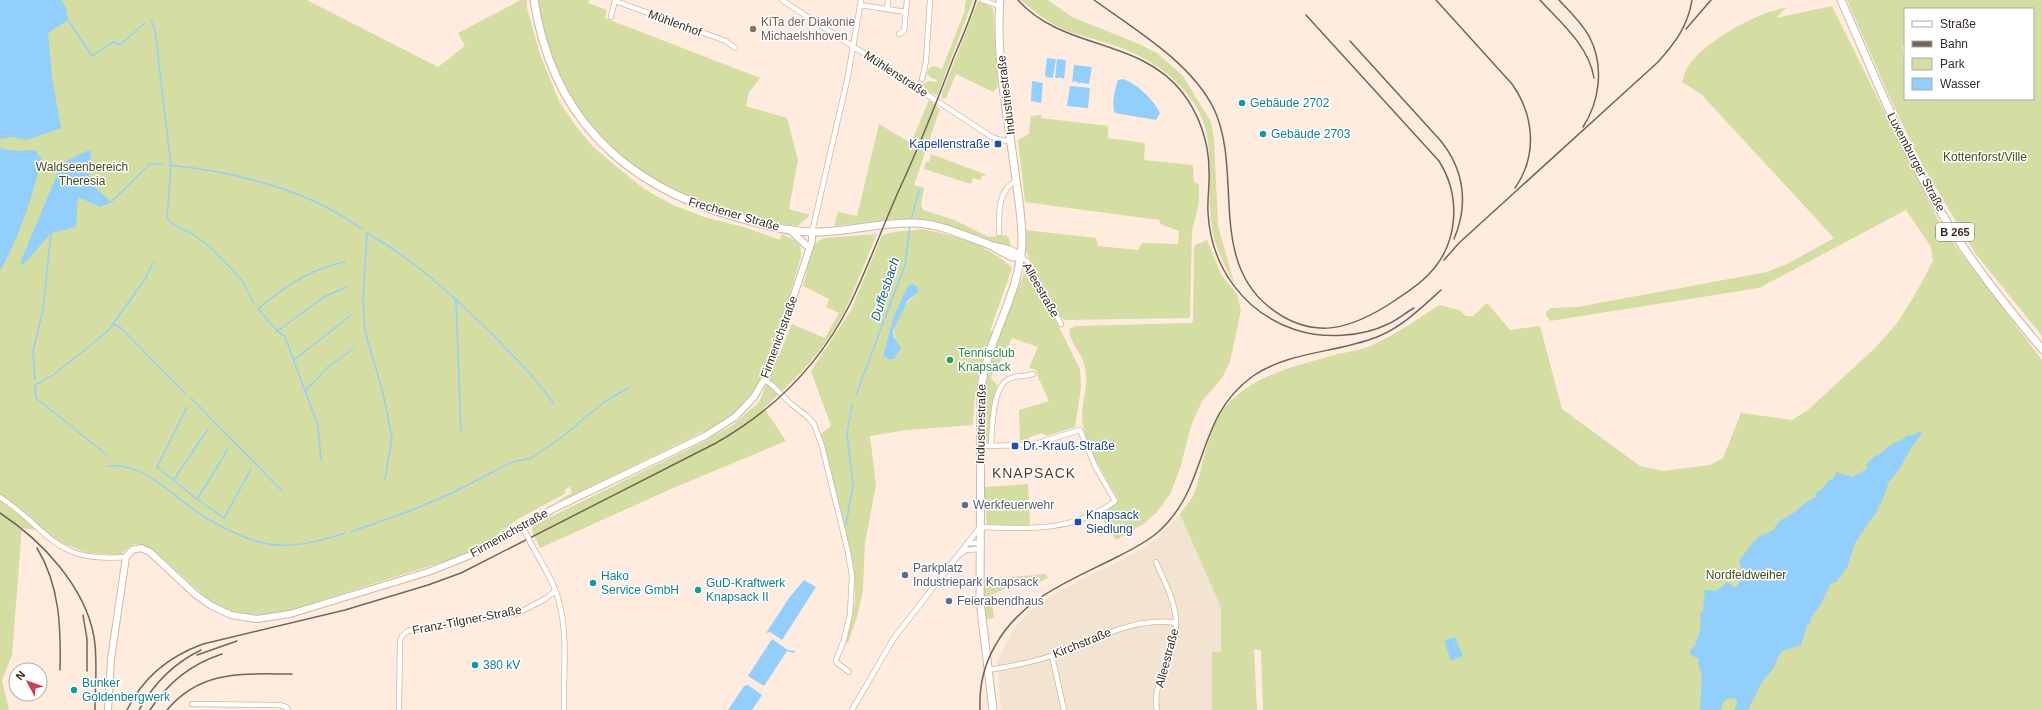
<svg xmlns="http://www.w3.org/2000/svg" width="2042" height="710" font-family="Arial,sans-serif">
	<style>
		.commercial { fill: #f2e4d0 }
		.green { fill: #d4dda2; fill-rule: evenodd }
		.water { fill: #93cffd }
		.lines { fill: none; stroke-linecap: round; stroke-linejoin: round }
		.stream { stroke: #93cffd; stroke-width: 1.5 }
		.minor-casing { stroke: #d3b6a0; stroke-width: 6 }
		.tertiary-casing { stroke: #d3b6a0; stroke-width: 8 }
		.secondary-casing { stroke: #d3b6a0; stroke-width: 9 }
		.primary-casing { stroke: #d3b6a0; stroke-width: 9 }
		.minor { stroke: #fff; stroke-width: 4.5 }
		.tertiary { stroke: #fff; stroke-width: 6 }
		.secondary { stroke: #fff; stroke-width: 7 }
		.primary { stroke: #fff; stroke-width: 7 }
		.rail { stroke: #72655b; stroke-width: 1.5 }
		.minor-bridge-casing { stroke: #d3b6a0; stroke-width: 6; stroke-linecap: butt }
		.minor-bridge { stroke: #fff; stroke-width: 4.5 }
		.education-dot { fill: #8d6e63; stroke: #fff; stroke-width: 1.5 }
		.culture-dot { fill: #0f9aa8; stroke: #fff; stroke-width: 1.5 }
		.transit-dot { fill: #1a4fb4; stroke: #fff; stroke-width: 1.5 }
		.leisure-dot { fill: #2e9e5b; stroke: #fff; stroke-width: 1.5 }
		.service-dot { fill: #5c6f8a; stroke: #fff; stroke-width: 1.5 }
		.labels { text-anchor: middle; dominant-baseline: central; stroke-width: 3; stroke-linejoin: round; paint-order: stroke }
		.shield { fill: #fff; stroke: #736b65; stroke-width: 1 }
		.shield-label { font-size: 11px; font-weight: bold; fill: #372c23 }
		.education-label { font-size: 12px; fill: #785e54; stroke: #fff; text-anchor: start }
		.street-label { font-size: 12px; fill: #372c23; stroke: #fff }
		.culture-label { font-size: 12px; fill: #0d838f; stroke: #fff; text-anchor: start }
		.transit-label { font-size: 12px; fill: #164399; stroke: #fff; text-anchor: start }
		.park-label { font-size: 12px; fill: #464c1a; stroke: #fff }
		.leisure-label { font-size: 12px; fill: #27864d; stroke: #fff; text-anchor: start }
		.service-label { font-size: 12px; fill: #4e5e75; stroke: #fff; text-anchor: start }
		.water-label { font-size: 13px; font-style: italic; fill: #195c87; stroke: #fff }
		.quarter-label { font-size: 14px; letter-spacing: 1px; fill: #573f2c; stroke: #fff }
	</style>
	<rect width="100%" height="100%" fill="#ffecdf"/>
	<path class="commercial" d="M1180 514 1221 608V652H1212V710H1001L997 661 1014 629 1028 612 1050 596 1142 549 1155 540Z"/>
	<path class="green" d="M0 0H307L438 67 465 46 458 33 521 0H527V8L540 54 559 101 575 125 594 148 644 189 673 205 704 217 747 228 780 240 781 234C793 239 803 241 801 256L789 298 765 371 755 389 739 409 719 424 569 497 553 503 572 493 570 486 564 491 566 493 516 520 487 543 452 559 281 613C259 616 238 616 218 606 198 595 155 544 139 544 131 543 126 549 121 555L88 553 59 542 43 531 22 528 12 655 2 680 9 710H0Z
		M538 0H589L588 3 607 10 605 18 760 78 749 92 746 106 787 118 798 160 789 209 810 215 798 226C695 217 596 164 555 65 546 46 538 21 538 0Z
		M966 0H973L939 91 937 95C932 94 924 90 923 84L929 81 936 82 937 80 930 77 927 73 929 68 934 66 942 69 964 13Z
		M1021 0H1048L1072 17 1139 44 1157 53 1183 76 1211 122 1214 139 1218 226 1235 286C1225 267 1215 248 1212 227 1203 167 1226 128 1173 79 1156 63 1133 51 1110 44 1093 38 1074 35 1058 27 1045 20 1032 10 1021 0Z
		M1847 0H2042V336L1975 253 1923 166 1893 105ZM1905 9H2033V99H1905V70L1902 45 1905 47Z
		M978 1 993 8 998 87 993 92 956 74 946 98 942 99V93Z
		M1832 6 1942 228 2042 360V710H1263L1261 650 1254 649 1257 710H1212V652H1221V608L1180 514C1185 507 1192 499 1195 491 1205 460 1208 420 1235 397 1262 372 1304 364 1338 354 1348 352 1359 350 1368 347 1393 336 1417 320 1439 305L1459 310 1466 316H1473L1487 303 1510 330 1540 326 1562 409 1640 466 1663 471 1710 465 1723 458 1741 413 1792 420 1808 410 1876 347 1897 323 1913 298 1933 261 1931 247 1906 210 1759 288 1550 321 1546 315V312L1551 308 1577 307 1767 272 1787 264 1834 238 1701 94 1682 82C1684 77 1685 70 1689 65 1704 42 1759 11 1786 8L1776 18Z
		M929 100 940 109 914 185 924 188 921 205 923 210 952 219 989 237 1006 235 1009 238 1011 246C986 242 965 229 941 223 909 214 867 223 834 226L838 212 857 216 879 124 911 143Z
		M1041 115V118L1108 126V138L1145 143 1144 160 1193 165 1194 182 1199 184V202L1192 231 1190 315 1189 318 1065 320 1061 317 1026 252 1025 230 1096 238 1098 246 1138 250 1142 243 1178 244 1179 231 1160 224 1159 220 1025 202 1018 140 1029 134 1031 116Z
		M931 154 987 175 982 176 980 180 973 178 971 184 924 169 926 162H929Z
		M922 229C954 235 988 244 1012 268L990 331 993 332C979 363 974 391 973 425L907 430 870 436 876 485 865 543 863 590 857 617 848 643 846 642 855 602 854 567 821 434 831 426 811 371 851 310 882 235 894 232ZM914 284 918 292C906 302 887 326 897 342L888 359 883 356 893 318Z
		M877 234C866 259 857 285 845 310 827 348 795 380 764 408L786 441 671 489 540 548 532 531V526L703 442 733 425 759 402 792 324 825 338 839 313 826 307 829 299 803 286 812 248 818 241 824 238Z
		M1207 240 1222 276 1237 294 1241 310 1230 362 1222 378 1202 401 1191 426 1181 465 1171 493 1156 513 1145 523 1116 540 1099 514 1109 509 1118 499C1106 478 1080 438 1082 413 1083 397 1089 384 1085 368 1083 354 1069 342 1069 329L1076 326 1191 323 1193 321 1194 248 1195 245Z
		M1025 270 1032 274 1080 369 1081 388 1075 427 1047 436 1042 433 1030 437 1027 441H1020L1019 410 1049 401 1038 377 1036 370 1029 368 1038 347 1012 338 999 364H995L991 379 997 384 989 441 983 443 984 390 987 369Z
		M1028 484 1030 526 987 524 984 487Z
		M1046 574 1048 578 1032 585 1027 578 991 595 994 618 984 620V579Z"/>
	<path class="water" d="M0 0H61L66 7 68 20 48 33 52 77 61 128 27 140 11 137 0 139Z
		M1047 58 1056 59 1053 78 1046 77 1045 75Z
		M1057 59 1066 60 1064 79 1059 77V78H1055Z
		M1074 65 1092 67 1089 84 1082 83V81L1081 83H1077V81L1072 82Z
		M1123 79C1136 83 1154 100 1160 113L1156 120 1115 113C1111 106 1115 88 1118 80Z
		M1032 81 1043 83 1041 103 1031 101Z
		M1070 86 1090 88 1088 108 1067 106Z
		M0 146 1 149 16 151 35 150 42 159C32 197 20 236 0 271Z
		M91 149 89 182 111 202 100 207 78 197 76 227 51 233 24 264 20 263 62 163Z
		M914 284 918 288V292L908 300 893 331 894 337 901 348 894 359H888L883 356 893 318 907 288 909 285Z
		M1918 432 1923 433C1908 448 1902 470 1887 484L1888 487 1877 511 1855 543 1847 568 1835 583H1831L1821 604 1811 618V622L1807 626 1801 645 1782 651 1779 655 1773 669 1762 682 1748 710H1734L1737 705V699L1730 698 1724 701 1721 710H1700L1702 675 1698 664 1699 660 1690 654V650L1696 645 1695 642C1701 635 1701 622 1700 613L1703 612 1705 590 1716 591 1727 582 1734 587 1737 586C1743 578 1742 570 1739 561L1754 541 1760 536 1774 530C1777 519 1787 518 1795 512 1801 507 1807 500 1815 498L1817 491H1820L1830 479 1832 480 1836 472 1852 477 1867 469V463L1878 454 1881 453 1893 443 1900 441 1908 435H1914Z
		M804 580 816 587 782 640 770 632 766 633 789 598Z
		M1455 637 1463 656 1451 661 1444 641Z
		M772 639 788 650 795 651 794 653 787 651 764 686 748 676Z
		M748 685 762 695 752 710H728L744 686Z"/>
	<g class="lines">
		<path class="stream" d="M68 20 92 56 113 42 120 45 145 23
			M151 20 155 30 171 166 167 218 171 223 194 235 210 247 243 281 253 303
			M169 165C236 172 307 189 362 229
			M111 202 150 164H162
			M911 221 919 190
			M456 299 461 433
			M113 324 121 328 186 394
			M276 332 324 297 346 287
			M294 360 350 316
			M35 379 33 351 43 310 51 233
			M305 391 329 366 353 349
			M856 395 905 265 910 225
			M191 398 283 492
			M187 407 157 467 197 499 224 518 251 469
			M107 455 36 398 35 385 52 376 108 331 145 279 153 263
			M321 460 318 426 285 337C274 330 267 318 258 309 283 287 312 268 345 262
			M108 466C142 463 166 489 190 507 211 523 250 543 276 545 299 547 323 540 345 533
			M174 479 208 429
			M385 479 392 438 383 393 365 331 363 299 367 233C415 260 457 299 496 338 516 359 538 380 554 404
			M198 498 228 449
			M846 525 853 485 847 434 852 404
			M351 532 412 510 450 494 512 462 531 458 561 438 604 402 628 388"/>
		<g class="minor-casing">
			<path id="minor" d="M782 0 992 137 1000 140 1011 141
				M982 0 999 6
				M615 1 726 41 735 48
				M860 5 906 12
				M887 9 888 0
				M611 17 615 0
				M899 34 904 31 907 0
				M922 79 926 61 930 0
				M812 232 848 76 861 0
				M999 233C999 216 997 190 1016 181
				M1021 257 1027 261 1061 324
				M765 380 772 385 791 404 808 417 814 424 822 446 848 552 852 576 850 614 844 640 836 660 837 663 849 672
				M991 446C992 430 992 386 1009 379 1016 375 1025 377 1033 374
				M0 497C51 531 53 563 126 557
				M522 526 528 537
				M530 542C541 562 555 583 560 606 568 639 563 676 564 710
				M967 543H981
				M959 555 966 550 981 549
				M1156 562C1164 581 1176 602 1176 623 1176 651 1151 683 1157 710
				M1052 656 1064 710
				M989 670C1010 666 1031 663 1051 656 1092 642 1132 616 1176 623
				M192 704 279 705 286 707 288 710
				M399 710 400 641 402 636 408 631 518 613 545 599 555 591
				M852 710 894 638 980 527C1028 529 1075 532 1115 501L1095 466 1080 430 1032 445 980 446"/>
		</g>
		<g class="tertiary-casing">
			<path id="tertiary" d="M789 229 806 245
				M108 710 111 659 126 557 132 550 141 548 150 552 196 595 212 606 231 615 257 619 290 614 428 572 471 555 555 508 705 436 735 417 754 397 768 373 812 241V232"/>
		</g>
		<g class="secondary-casing">
			<path id="secondary" d="M534 0C552 117 624 186 736 217 761 224 787 232 814 232 847 232 882 222 914 223 942 224 965 236 990 245 1002 249 1011 248 1021 257
				M995 248 1012 257H1021
				M993 710 980 601 981 389C987 338 1021 293 1022 241 1022 220 1019 200 1016 180 1009 122 995 60 1000 0"/>
		</g>
		<g class="primary-casing">
			<path id="primary" d="M1841 0C1870 65 1896 131 1930 193 1961 250 2001 300 2042 349"/>
		</g>
		<use href="#minor" class="minor"/>
		<use href="#tertiary" class="tertiary"/>
		<use href="#secondary" class="secondary"/>
		<use href="#primary" class="primary"/>
		<path class="rail" d="M1018 0C1062 50 1140 38 1182 92 1199 114 1209 142 1209 170 1210 184 1207 199 1208 213 1211 267 1244 313 1296 330 1324 339 1362 337 1388 324 1397 320 1405 313 1414 308
			M1094 0C1134 29 1191 62 1214 109 1243 171 1208 258 1269 307 1313 342 1352 329 1394 301 1406 293 1419 285 1429 274 1459 243 1461 196 1439 161L1306 15
			M1436 0 1512 84C1534 115 1538 155 1515 188
			M1540 0C1561 23 1589 46 1594 78
			M1559 0C1570 12 1583 24 1590 38 1604 66 1600 101 1583 127
			M1686 29 1711 0
			M1350 41 1440 140C1464 169 1469 204 1454 239
			M1444 260 1459 243 1658 62C1675 43 1688 26 1692 0
			M0 513C41 540 85 586 94 637 98 660 95 686 95 710
			M37 548C60 586 61 628 60 670
			M83 615 87 639V671
			M197 655 237 641
			M127 710C143 677 170 656 203 644L345 610 428 585 461 573 716 443C774 410 820 364 850 304 868 267 882 228 899 190 919 147 936 104 953 59 961 40 970 20 976 0
			M139 710C154 683 174 663 201 650
			M150 710C168 682 191 664 222 654
			M167 710C201 669 244 674 292 674
			M980 710C979 688 984 665 995 646 1021 598 1072 580 1117 557 1131 550 1145 543 1157 533 1211 486 1193 419 1253 376 1290 351 1336 353 1377 337 1402 327 1421 308 1441 290"/>
		<g class="minor-bridge-casing">
			<path id="minor-bridge" d="M528 537 530 542"/>
		</g>
		<use href="#minor-bridge" class="minor-bridge"/>
	</g>
	<circle class="education-dot" cx="753" cy="29" r="4"/>
	<g class="culture-dot">
		<circle cx="1242" cy="103" r="4"/>
		<circle cx="1263" cy="134" r="4"/>
		<circle cx="593" cy="583" r="4"/>
		<circle cx="698" cy="590" r="4"/>
		<circle cx="475" cy="665" r="4"/>
		<circle cx="74" cy="690" r="4"/>
	</g>
	<g class="transit-dot">
		<rect x="994" y="140" width="8" height="8" rx="2"/>
		<rect x="1011" y="442" width="8" height="8" rx="2"/>
		<rect x="1074" y="518" width="8" height="8" rx="2"/>
	</g>
	<circle class="leisure-dot" cx="950" cy="360" r="4"/>
	<g class="service-dot">
		<circle cx="965" cy="505" r="4"/>
		<circle cx="905" cy="575" r="4"/>
		<circle cx="949" cy="601" r="4"/>
	</g>
	<g class="labels">
		<rect class="shield" x="1936" y="223" width="38" height="18" rx="3"/>
		<g class="shield-label">
			<text x="1955" y="232">B 265</text>
		</g>
		<g class="education-label">
			<text x="761" y="22">KiTa der Diakonie<tspan x="761" dy="14">Michaelshhoven</tspan></text>
		</g>
		<g class="street-label">
			<text transform="translate(675 23) rotate(20)">Mühlenhof</text>
			<text transform="translate(896 74) rotate(33)">Mühlenstraße</text>
			<text transform="translate(1006 95) rotate(-97)">Industriestraße</text>
			<text transform="translate(1916 162) rotate(62)">Luxemburger Straße</text>
			<text transform="translate(734 214) rotate(16)">Frechener Straße</text>
			<text transform="translate(1041 290) rotate(60)">Alleestraße</text>
			<text transform="translate(779 337) rotate(-70)">Firmenichstraße</text>
			<text transform="translate(981 424) rotate(-89)">Industriestraße</text>
			<text transform="translate(509 533) rotate(-29)">Firmenichstraße</text>
			<text transform="translate(467 620) rotate(-11)">Franz-Tilgner-Straße</text>
			<text transform="translate(1082 643) rotate(-22)">Kirchstraße</text>
			<text transform="translate(1167 658) rotate(-75)">Alleestraße</text>
		</g>
		<g class="culture-label">
			<text x="1250" y="103">Gebäude 2702</text>
			<text x="1271" y="134">Gebäude 2703</text>
			<text x="601" y="576">Hako<tspan x="601" dy="14">Service GmbH</tspan></text>
			<text x="706" y="583">GuD-Kraftwerk<tspan x="706" dy="14">Knapsack II</tspan></text>
			<text x="483" y="665">380 kV</text>
			<text x="82" y="683">Bunker<tspan x="82" dy="14">Goldenbergwerk</tspan></text>
		</g>
		<g class="transit-label">
			<text x="990" y="144" text-anchor="end">Kapellenstraße</text>
			<text x="1023" y="446">Dr.-Krauß-Straße</text>
			<text x="1086" y="515">Knapsack<tspan x="1086" dy="14">Siedlung</tspan></text>
		</g>
		<g class="park-label">
			<text x="1985" y="157">Kottenforst/Ville</text>
			<text x="82" y="167">Waldseenbereich<tspan x="82" dy="14">Theresia</tspan></text>
			<text x="1746" y="575">Nordfeldweiher</text>
		</g>
		<g class="leisure-label">
			<text x="958" y="353">Tennisclub<tspan x="958" dy="14">Knapsack</tspan></text>
		</g>
		<g class="service-label">
			<text x="973" y="505">Werkfeuerwehr</text>
			<text x="913" y="568">Parkplatz<tspan x="913" dy="14">Industriepark Knapsack</tspan></text>
			<text x="957" y="601">Feierabendhaus</text>
		</g>
		<g class="water-label">
			<text transform="translate(885 289) rotate(-72)">Duffesbach</text>
		</g>
		<g class="quarter-label">
			<text x="1034" y="473">KNAPSACK</text>
		</g>
	</g>
	<rect x="1904" y="8" width="130" height="92" fill="#ffffff" stroke="#afaba7"/>
	<rect x="1912" y="21" width="20" height="6" fill="#ffffff" stroke="#afaba7"/>
	<text x="1940" y="28" font-size="12" fill="#372c23">Straße</text>
	<rect x="1912" y="41" width="20" height="6" fill="#72655b" stroke="#afaba7"/>
	<text x="1940" y="48" font-size="12" fill="#372c23">Bahn</text>
	<rect x="1912" y="58" width="20" height="12" fill="#d4dda2" stroke="#afaba7"/>
	<text x="1940" y="68" font-size="12" fill="#372c23">Park</text>
	<rect x="1912" y="78" width="20" height="12" fill="#93cffd" stroke="#afaba7"/>
	<text x="1940" y="88" font-size="12" fill="#372c23">Wasser</text>
	<g transform="translate(28 682) rotate(311)"><circle r="19" fill="#ffffff" stroke="#afaba7"/>
	<path d="M0-3L7 15L0 10L-7 15Z" fill="#d03f53"/>
	<text y="-6" font-size="11" font-weight="bold" text-anchor="middle" fill="#372c23">N</text>
	</g>
</svg>
